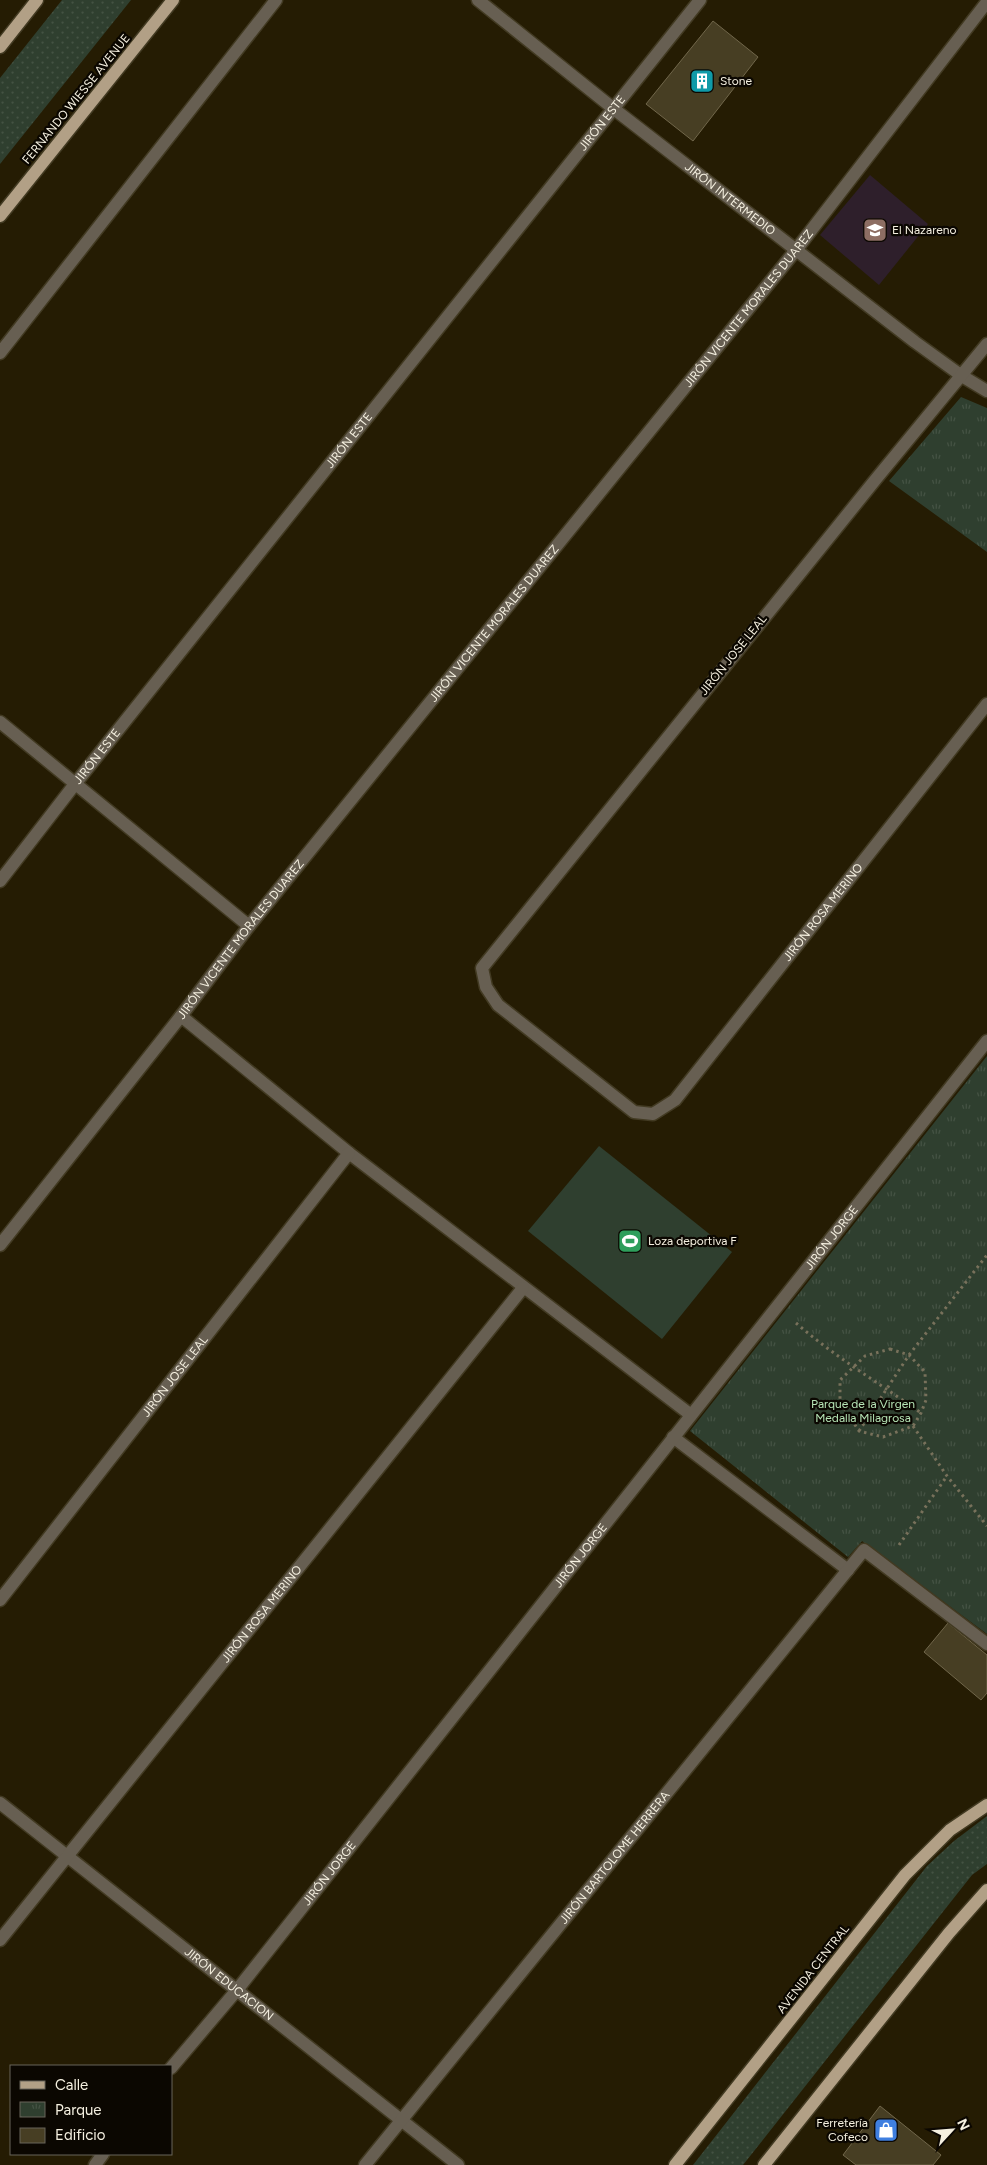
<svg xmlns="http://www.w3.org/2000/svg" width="987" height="2165" font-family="Figtree,sans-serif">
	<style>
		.education { fill: #2e1f2b }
		.grass { fill: url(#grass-dots) }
		.park { fill: url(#park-tufts) }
		.pitch { fill: #2f3f2f }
		.building { fill: #473e23; stroke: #71674b }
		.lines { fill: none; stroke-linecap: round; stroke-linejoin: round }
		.minor-casing { stroke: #423a22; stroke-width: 15 }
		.major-casing { stroke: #423a22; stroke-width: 15 }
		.path { stroke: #78715b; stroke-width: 3; stroke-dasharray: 2.5 4; stroke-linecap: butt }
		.minor { stroke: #675f52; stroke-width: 12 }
		.major { stroke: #b2a086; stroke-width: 12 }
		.labels { text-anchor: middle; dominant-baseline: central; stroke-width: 4.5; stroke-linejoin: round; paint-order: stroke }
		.poi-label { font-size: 12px; fill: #f5f0e0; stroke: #0b0701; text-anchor: start }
		.street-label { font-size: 12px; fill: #f5f0e0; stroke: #0b0701 }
		.park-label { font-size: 12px; fill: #b6e4b5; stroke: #0b0701 }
	</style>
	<defs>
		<pattern id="grass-dots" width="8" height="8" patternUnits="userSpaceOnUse" patternTransform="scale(1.25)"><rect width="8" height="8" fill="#2f3f2f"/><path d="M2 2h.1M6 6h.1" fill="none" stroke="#445243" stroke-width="1.8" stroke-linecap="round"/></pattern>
		<pattern id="park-tufts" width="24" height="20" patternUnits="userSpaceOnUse" patternTransform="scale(1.25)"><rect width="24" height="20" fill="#2f3f2f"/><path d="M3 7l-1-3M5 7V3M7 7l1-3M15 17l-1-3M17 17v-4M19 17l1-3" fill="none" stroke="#445243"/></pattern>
	</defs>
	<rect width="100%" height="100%" fill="#251c03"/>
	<path class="education" d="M870 175 928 224 879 285 820 235Z"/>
	<path class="grass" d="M62 0H131L0 164V78Z
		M987 1816V1864L972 1875 743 2165H693L927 1866 954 1841Z"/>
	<path class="park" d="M961 397 987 408V552L889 481Z
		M987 1056V1634L862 1541 848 1557 690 1431Z"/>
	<path class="pitch" d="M599 1146 732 1252 662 1339 528 1231Z"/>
	<path class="building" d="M713 21 758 57 693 141 646 104Z
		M948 1623 987 1655V1693L981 1700 924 1652Z
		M880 2106 941 2155 933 2165H856L843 2155Z"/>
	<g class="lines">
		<g class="minor-casing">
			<g id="minor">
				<path id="s1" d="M478 0 614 109 915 342 962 376 987 391"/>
				<path id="s2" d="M987 344 876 479 482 968 486 987 498 1005 634 1112 653 1114 675 1100 987 704"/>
				<path d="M0 353 276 0"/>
				<path d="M0 722 249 926"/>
				<path id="s3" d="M0 881 75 784 700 0"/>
				<path d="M181 1016 349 1153 691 1415"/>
				<path id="s4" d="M0 1245 181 1016 249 926 796 250 987 2"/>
				<path d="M673 1437 848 1570"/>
				<path id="s5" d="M0 1600 349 1153"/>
				<path id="s6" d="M0 1803 458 2165"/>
				<path id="s7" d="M0 1940 523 1288"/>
				<path id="s8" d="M171 2068 237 1990 987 1041"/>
				<path d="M95 2165 103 2154"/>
				<path id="s9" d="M365 2165 864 1550 987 1644"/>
			</g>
		</g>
		<g class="major-casing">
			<path id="major" d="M0 47 37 0
				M0 216 173 0
				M675 2165 905 1875 950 1830 987 1805
				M764 2165 949 1933 987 1890"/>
		</g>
		<path class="path" d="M796 1323C835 1357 879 1383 921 1413
			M890 1349 909 1355 925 1372 926 1400 921 1413 913 1426 883 1437 859 1431 840 1402V1380L865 1356Z
			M913 1426 947 1476 987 1526
			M859 1431 909 1355 987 1255
			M899 1545 947 1476"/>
		<use href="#minor" class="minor"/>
		<use href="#major" class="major"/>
	</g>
	<defs>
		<g id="building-square" transform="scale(1.25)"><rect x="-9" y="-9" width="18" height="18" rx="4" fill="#0f9aa8" stroke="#0b0701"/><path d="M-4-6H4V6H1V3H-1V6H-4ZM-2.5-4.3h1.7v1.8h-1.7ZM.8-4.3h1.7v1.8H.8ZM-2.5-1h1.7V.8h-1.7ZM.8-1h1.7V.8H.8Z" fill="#fff"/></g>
		<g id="school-square" transform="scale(1.25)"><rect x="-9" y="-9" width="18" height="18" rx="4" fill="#8d6e63" stroke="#0b0701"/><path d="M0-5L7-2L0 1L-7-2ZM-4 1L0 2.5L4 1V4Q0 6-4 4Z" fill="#fff"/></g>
		<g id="stadium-square" transform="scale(1.25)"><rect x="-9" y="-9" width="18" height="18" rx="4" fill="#2e9e5b" stroke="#0b0701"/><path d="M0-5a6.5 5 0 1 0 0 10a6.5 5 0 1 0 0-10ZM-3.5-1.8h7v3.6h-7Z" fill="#fff"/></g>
		<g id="shop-square" transform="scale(1.25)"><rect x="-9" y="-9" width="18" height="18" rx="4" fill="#3f7fe0" stroke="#0b0701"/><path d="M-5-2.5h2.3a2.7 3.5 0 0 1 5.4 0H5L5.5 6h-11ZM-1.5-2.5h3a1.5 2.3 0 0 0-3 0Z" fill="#fff"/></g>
	</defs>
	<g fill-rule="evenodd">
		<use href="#building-square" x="702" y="81"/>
		<use href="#school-square" x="875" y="230"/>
		<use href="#stadium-square" x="630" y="1241"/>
		<use href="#shop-square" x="886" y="2130"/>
	</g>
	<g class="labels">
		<g class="poi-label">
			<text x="720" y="81">Stone</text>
			<text x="892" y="230">El Nazareno</text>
			<text x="648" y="1241">Loza deportiva F</text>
			<text x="868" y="2123" text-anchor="end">Ferretería<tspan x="868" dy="14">Cofeco</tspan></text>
		</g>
		<g class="street-label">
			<text transform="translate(76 99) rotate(-51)">FERNANDO WIESSE AVENUE</text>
			<text stroke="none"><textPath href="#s3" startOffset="968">JIRÓN ESTE</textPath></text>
			<text stroke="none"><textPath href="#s1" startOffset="321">JIRÓN INTERMEDIO</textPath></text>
			<text stroke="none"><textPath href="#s4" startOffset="1199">JIRÓN VICENTE MORALES DUAREZ</textPath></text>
			<text stroke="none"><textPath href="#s3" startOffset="562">JIRÓN ESTE</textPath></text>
			<text stroke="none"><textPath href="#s4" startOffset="794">JIRÓN VICENTE MORALES DUAREZ</textPath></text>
			<text transform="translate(733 655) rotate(-51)">JIRÓN JOSE LEAL</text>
			<text stroke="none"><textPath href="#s3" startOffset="158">JIRÓN ESTE</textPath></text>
			<text stroke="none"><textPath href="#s2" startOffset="1301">JIRÓN ROSA MERINO</textPath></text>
			<text stroke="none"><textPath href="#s4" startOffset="389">JIRÓN VICENTE MORALES DUAREZ</textPath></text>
			<text stroke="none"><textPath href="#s8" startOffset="1061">JIRÓN JORGE</textPath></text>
			<text stroke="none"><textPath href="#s5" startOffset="284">JIRÓN JOSE LEAL</textPath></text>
			<text stroke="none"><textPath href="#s8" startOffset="656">JIRÓN JORGE</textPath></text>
			<text stroke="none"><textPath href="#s7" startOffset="418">JIRÓN ROSA MERINO</textPath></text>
			<text stroke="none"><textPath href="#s9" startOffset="396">JIRÓN BARTOLOME HERRERA</textPath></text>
			<text stroke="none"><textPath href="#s8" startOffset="251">JIRÓN JORGE</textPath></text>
			<text transform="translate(813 1969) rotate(-52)">AVENIDA CENTRAL</text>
			<text stroke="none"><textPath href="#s6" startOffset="292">JIRÓN EDUCACION</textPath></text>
		</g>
		<g class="park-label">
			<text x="863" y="1404">Parque de la Virgen<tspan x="863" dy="14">Medalla Milagrosa</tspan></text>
		</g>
	</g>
	<rect x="10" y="2065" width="162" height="90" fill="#0b0701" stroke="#69645a"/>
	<rect x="20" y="2081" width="25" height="8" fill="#b2a086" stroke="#69645a"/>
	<text x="55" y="2090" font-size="15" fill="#f5f0e0">Calle</text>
	<rect x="20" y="2102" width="25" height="15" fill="url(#park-tufts)" stroke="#69645a"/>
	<text x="55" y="2115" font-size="15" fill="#f5f0e0">Parque</text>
	<rect x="20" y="2128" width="25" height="15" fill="#473e23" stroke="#69645a"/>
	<text x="55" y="2140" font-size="15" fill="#f5f0e0">Edificio</text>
	<g transform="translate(952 2130) rotate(64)" stroke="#0b0701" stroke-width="4" paint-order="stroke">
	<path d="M0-4L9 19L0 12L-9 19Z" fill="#f5f0e0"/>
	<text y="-8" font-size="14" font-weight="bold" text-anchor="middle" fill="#f5f0e0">N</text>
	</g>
</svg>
